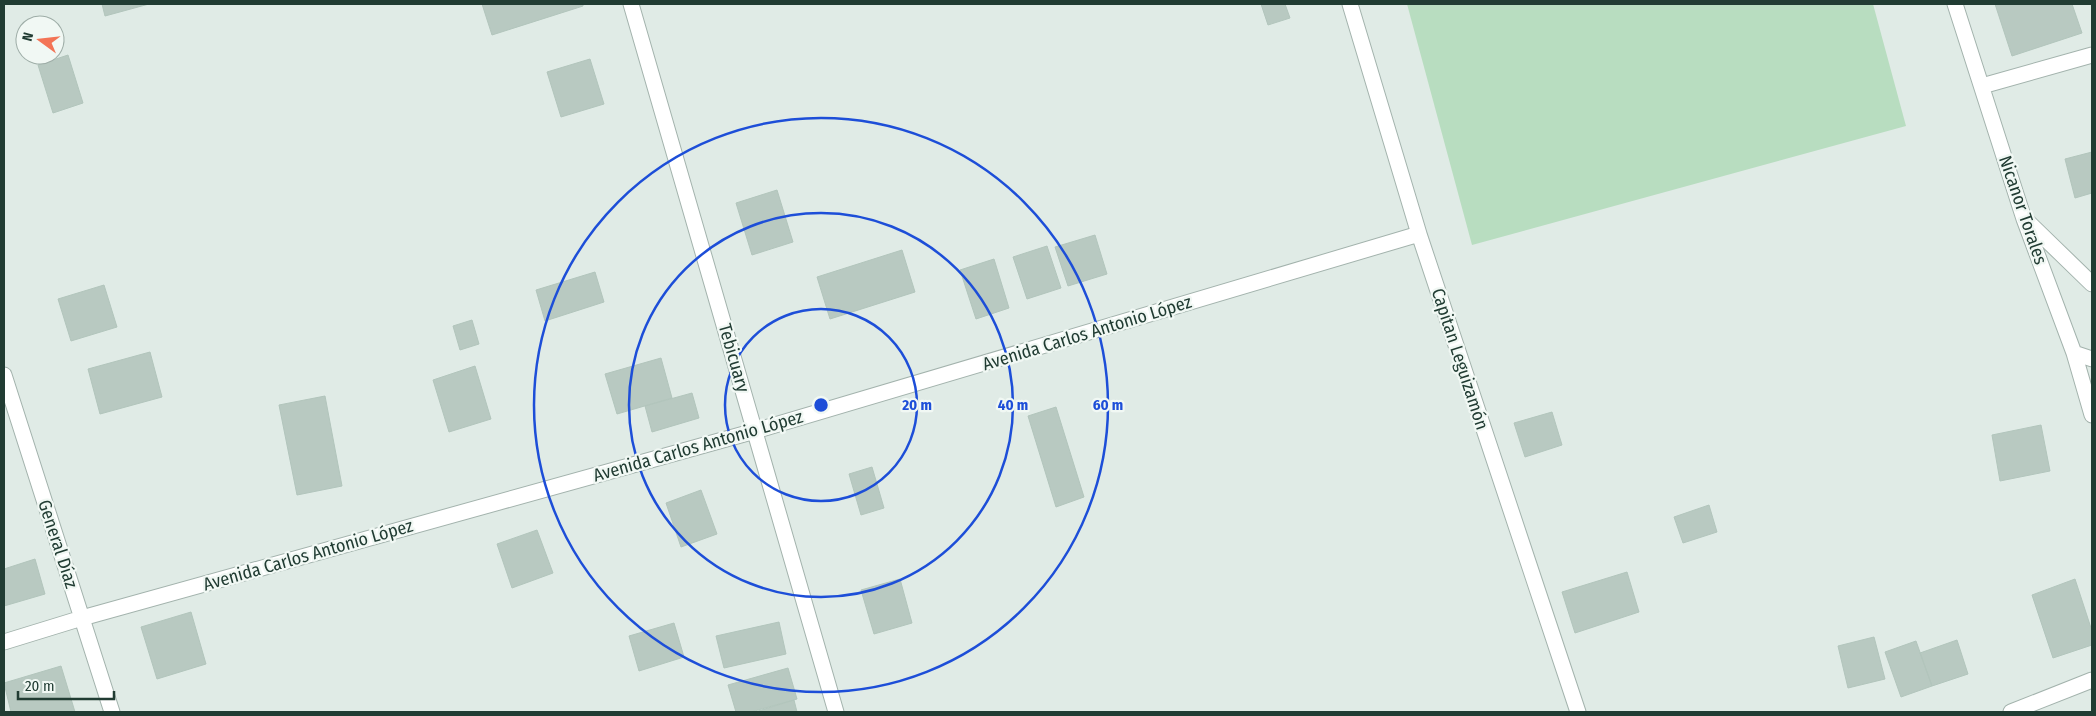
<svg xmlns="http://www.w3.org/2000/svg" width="2096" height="716" font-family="'Fira Sans Condensed',sans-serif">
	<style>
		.green { fill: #b8ddc0 }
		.building { fill: #b8c9c1; stroke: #b2c5bc }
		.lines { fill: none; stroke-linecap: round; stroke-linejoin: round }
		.minor-casing { stroke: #a3b3ad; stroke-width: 17 }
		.minor { stroke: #fff; stroke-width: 15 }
		.ring { fill: none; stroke: #1d4ed8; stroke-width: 2.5 }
		.labels { text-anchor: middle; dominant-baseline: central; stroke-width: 4.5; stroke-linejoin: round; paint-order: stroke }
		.street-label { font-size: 18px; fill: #213c33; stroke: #f1f8f4 }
		.centre { fill: #1d4ed8; stroke: #f1f8f4; stroke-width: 2.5 }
		.ring-label { font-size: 15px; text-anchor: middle; font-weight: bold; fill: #1d4ed8; stroke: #f1f8f4; stroke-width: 4.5; stroke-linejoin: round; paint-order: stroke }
	</style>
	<rect width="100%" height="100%" fill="#e0ebe6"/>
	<path class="green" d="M1407 4H1873L1906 126 1472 245Z"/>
	<path class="building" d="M102 4H149L105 16Z
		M482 4H583V6L492 35Z
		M1261 4H1285L1290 18 1268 25Z
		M1995 4H2072L2082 33 2012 56Z
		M68 55 83 103 53 113 38 65Z
		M590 59 604 104 561 117 547 72Z
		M2092 152V193L2075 198 2065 159Z
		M777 190 793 242 752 255 736 203Z
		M1095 235 1107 274 1068 286 1055 247Z
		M1047 246 1061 288 1027 299 1013 257Z
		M902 250 915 292 830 319 817 277Z
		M994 259 1009 308 976 319 960 270Z
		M595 272 604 302 545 321 536 290Z
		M104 285 117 327 71 341 58 299Z
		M472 320 479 344 460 350 453 326Z
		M150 352 162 397 100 414 88 369Z
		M661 358 672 398 617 414 605 374Z
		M475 366 491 419 449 432 433 380Z
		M692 393 699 418 652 432 645 406Z
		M325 396 342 486 297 495 279 405Z
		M1056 407 1084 497 1056 507 1028 416Z
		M1552 412 1562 445 1525 457 1514 423Z
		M2041 425 2050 471 2000 481 1992 435Z
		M872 467 884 508 861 515 849 474Z
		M701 490 717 534 681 547 666 503Z
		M1709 505 1717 532 1683 543 1674 517Z
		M537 530 553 573 512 588 497 544Z
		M35 559 45 594 4 606V569Z
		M1627 572 1639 612 1575 633 1562 592Z
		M900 579 912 623 874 634 861 590Z
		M2075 579 2092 631V645L2053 658 2032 595Z
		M191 612 206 664 157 679 141 627Z
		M779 622 786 654 724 668 716 636Z
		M674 623 684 657 639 671 629 636Z
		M1874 637 1885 679 1848 688 1838 646Z
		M1957 640 1968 674 1932 686 1920 653Z
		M1916 641 1932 686 1901 697 1885 652Z
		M61 666 75 712H11L4 683Z
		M788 668 797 699 751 712H736L728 685Z
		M794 700 797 712H755Z"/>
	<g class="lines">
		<g class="minor-casing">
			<path id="minor" d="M631 4 836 712
				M1350 4 1419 234 1578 712
				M1955 4 2024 219 2074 353 2092 415
				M1982 86 2092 55
				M2027 221 2092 284
				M2074 353 2092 359
				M4 375 112 712
				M4 642 82 618 755 431 1419 234
				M2011 712 2092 680"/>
		</g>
		<use href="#minor" class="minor"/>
	</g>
	<g class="ring">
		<circle cx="821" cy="405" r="96"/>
		<circle cx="821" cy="405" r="192"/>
		<circle cx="821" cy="405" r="287"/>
	</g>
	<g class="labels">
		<g class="street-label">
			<text transform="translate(2023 210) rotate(71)">Nicanor Torales</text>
			<text transform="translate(1087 333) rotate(-17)">Avenida Carlos Antonio López</text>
			<text transform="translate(734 358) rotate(74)">Tebicuary</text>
			<text transform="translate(1460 359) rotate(72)">Capitan Leguizamón</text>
			<text transform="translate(698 446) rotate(-16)">Avenida Carlos Antonio López</text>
			<text transform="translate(58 544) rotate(72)">General Díaz</text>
			<text transform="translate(308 555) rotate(-16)">Avenida Carlos Antonio López</text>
		</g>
	</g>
	<circle cx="821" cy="405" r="8" class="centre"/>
	<g class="ring-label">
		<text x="917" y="410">20 m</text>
		<text x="1013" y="410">40 m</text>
		<text x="1108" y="410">60 m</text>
	</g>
	<rect width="2096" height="716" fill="none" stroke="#213c33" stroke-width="10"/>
	<g transform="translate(40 40) rotate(285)"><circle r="24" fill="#f1f8f4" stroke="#9eada7"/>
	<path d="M0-4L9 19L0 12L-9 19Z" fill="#f37456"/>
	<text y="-8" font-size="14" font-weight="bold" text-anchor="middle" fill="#213c33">N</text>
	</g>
	<path d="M18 691v8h96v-8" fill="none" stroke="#213c33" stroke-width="2.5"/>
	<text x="25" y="691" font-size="15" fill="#213c33" stroke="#f1f8f4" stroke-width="4" paint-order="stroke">20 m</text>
</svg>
